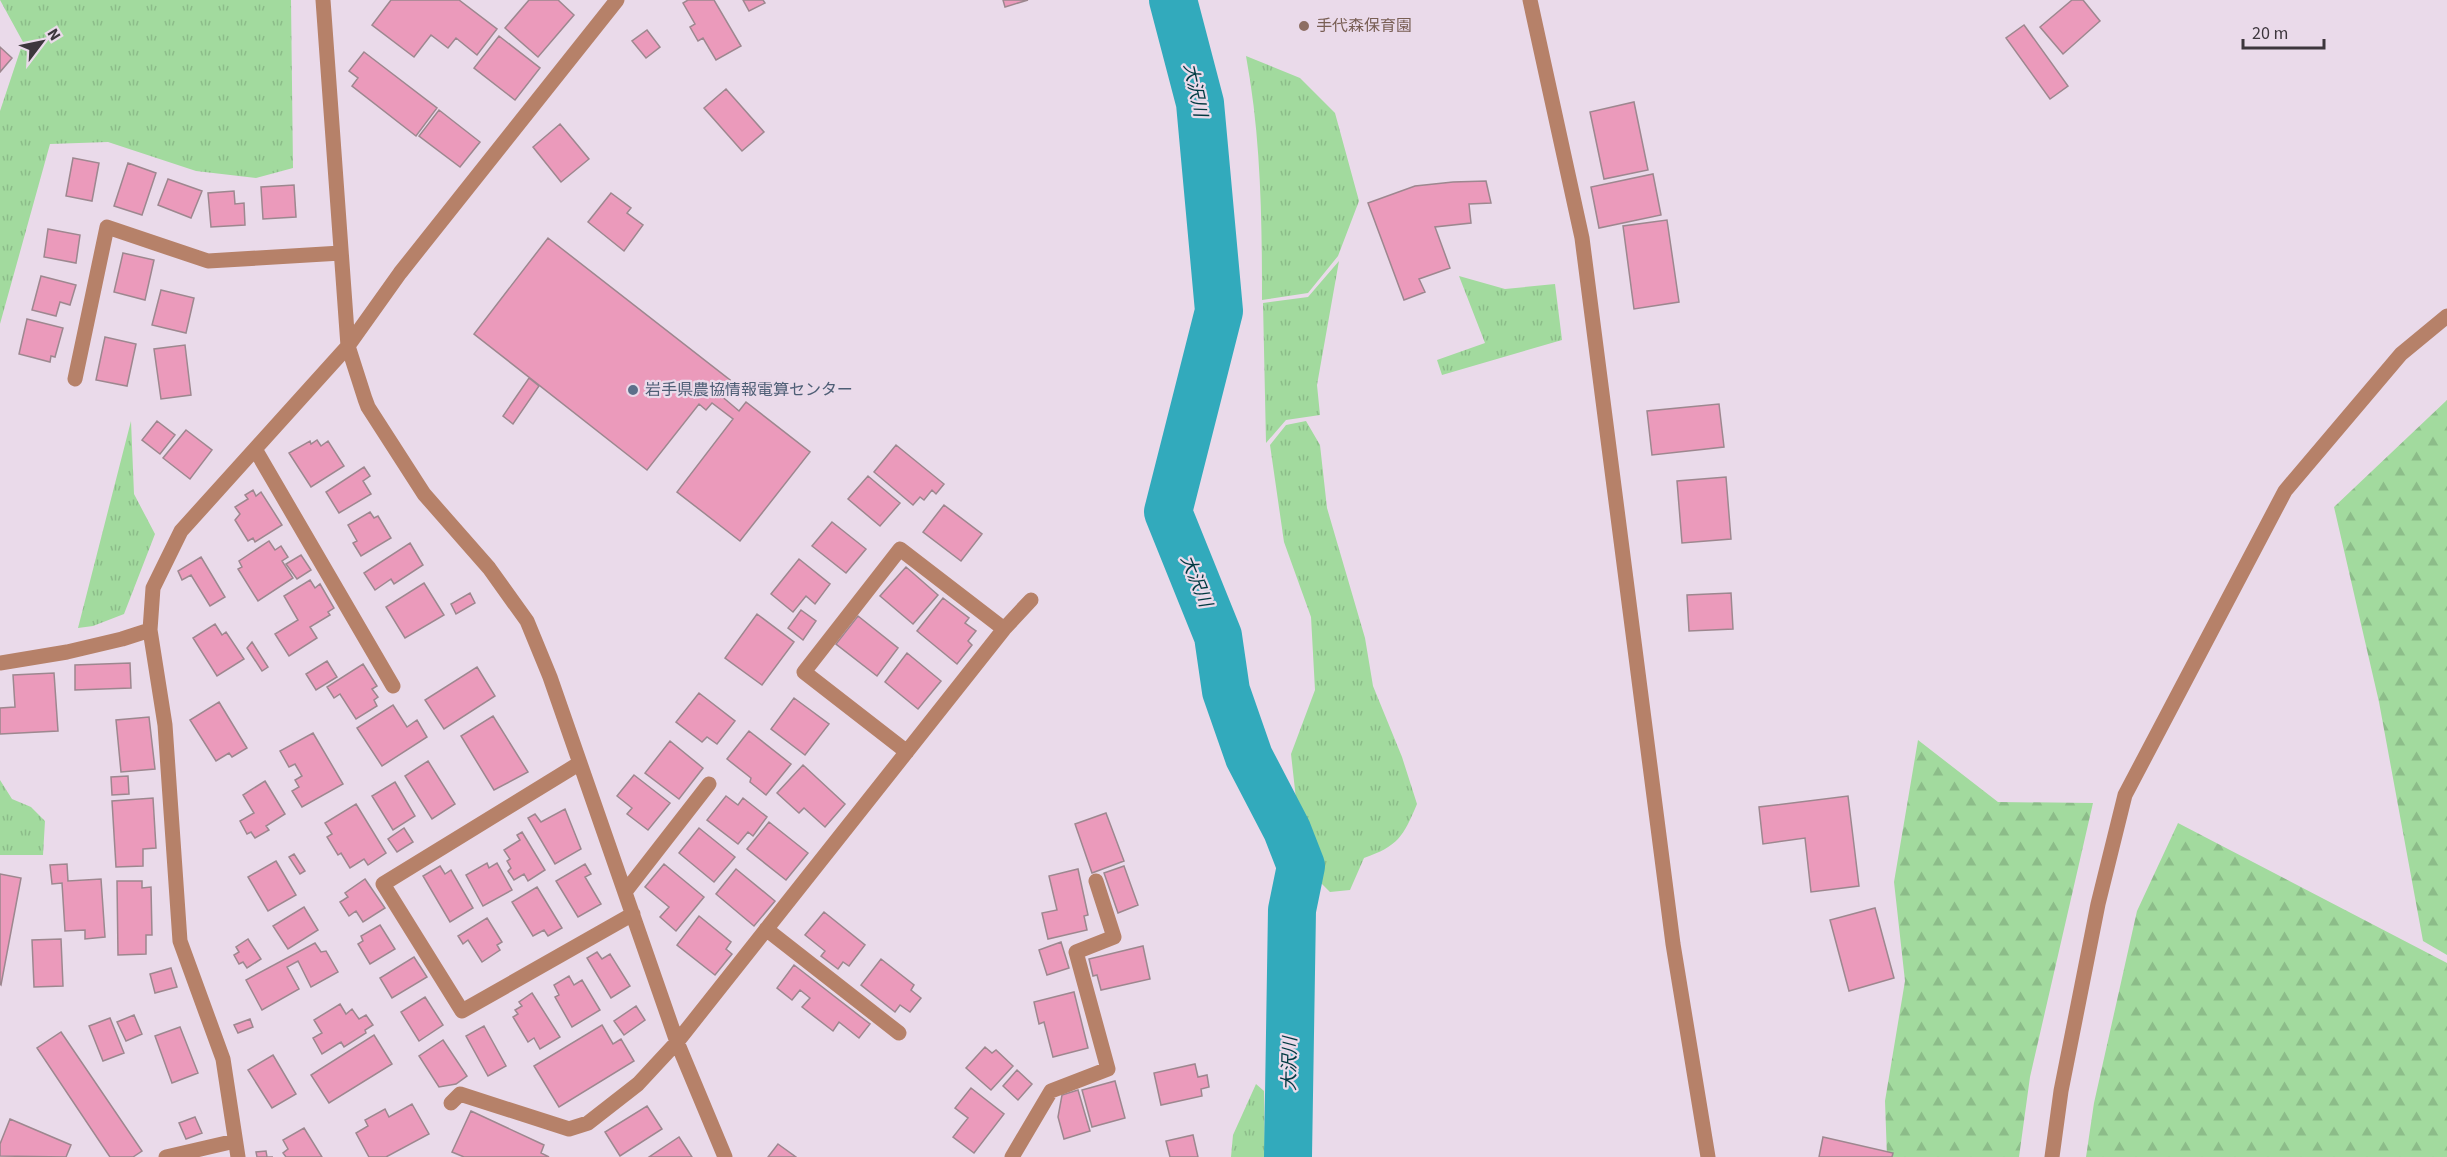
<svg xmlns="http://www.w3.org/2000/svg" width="2447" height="1157" font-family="'Source Sans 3','Noto Sans JP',sans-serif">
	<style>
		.grass { fill: url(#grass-tufts) }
		.forest { fill: url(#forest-firs) }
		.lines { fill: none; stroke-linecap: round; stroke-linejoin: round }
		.river { stroke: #32aabc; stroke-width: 48 }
		.building { fill: #eb9abb; stroke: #9d878f; stroke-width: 1.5 }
		.minor { stroke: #b68169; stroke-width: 15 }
		.education-dot { fill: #8d6e63; stroke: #eadaea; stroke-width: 2 }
		.service-dot { fill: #5c6f8a; stroke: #eadaea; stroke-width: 2 }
		.labels { text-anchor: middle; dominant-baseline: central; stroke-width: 4.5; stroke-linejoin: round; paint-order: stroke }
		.education-label { font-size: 16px; fill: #785e54; stroke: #eadaea; text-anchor: start }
		.service-label { font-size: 16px; fill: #4e5e75; stroke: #eadaea; text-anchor: start }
		.water-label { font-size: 18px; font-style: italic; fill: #013941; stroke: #eadaea }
	</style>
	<defs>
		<pattern id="grass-tufts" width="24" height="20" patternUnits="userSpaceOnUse" patternTransform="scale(1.5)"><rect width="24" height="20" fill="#a2da9e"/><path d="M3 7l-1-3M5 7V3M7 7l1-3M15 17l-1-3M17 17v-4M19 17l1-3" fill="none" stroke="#8cbc89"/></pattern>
		<pattern id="forest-firs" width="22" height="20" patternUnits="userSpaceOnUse" patternTransform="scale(1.5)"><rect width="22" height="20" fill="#a2da9e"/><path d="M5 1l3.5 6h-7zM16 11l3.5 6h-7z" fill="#8cbc89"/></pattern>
	</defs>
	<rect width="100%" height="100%" fill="#eadaea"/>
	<path class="grass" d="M0 0H291L293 168 256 178 196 171 108 142 50 144 0 324V111L23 42Z
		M1246 56 1300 78 1335 113 1359 201 1338 256 1308 293 1262 300C1262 218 1261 137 1246 56Z
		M1339 261 1317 385 1320 415 1286 420 1266 443 1263 303 1308 297Z
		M1459 276 1505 289 1555 284 1562 340 1442 375 1437 360 1485 343Z
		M131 421 134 494 155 534 124 614 93 626 78 628Z
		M1306 421 1320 445 1327 508 1365 638 1373 686 1402 757 1417 804C1403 837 1398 846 1364 858L1350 890 1330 892 1317 879 1298 817 1291 754 1315 690 1311 617 1284 542 1270 445 1286 425Z
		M0 780 12 799 31 807 45 821 43 855H0Z
		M1256 1084 1264 1091 1265 1157H1231L1233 1135Z"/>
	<path class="forest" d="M2447 400V955L2423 941 2379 702 2334 507Z
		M1918 740 1998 802 2093 803 2030 1077 2019 1157H1887L1885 1101 1905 981 1894 882Z
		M2178 823 2447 963V1157H2086L2094 1103 2137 911Z"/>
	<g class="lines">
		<path class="river" d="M1173 0 1200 103 1219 311 1168 512 1218 636 1226 691 1249 757 1287 830 1301 866 1292 910 1288 1157"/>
	</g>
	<path class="building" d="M391 0H459L497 29 477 55 456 38 448 48 431 35 414 57 372 25Z
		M529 0H558L574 15 538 57 505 28Z
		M688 0H714L741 46 716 60 703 38 698 41 690 27 695 24 683 3Z
		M743 0H763L765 3 749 11Z
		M1003 0H1028L1005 7Z
		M2072 0H2083L2100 21 2063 54 2040 27Z
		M2024 25 2068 86 2050 99 2006 38Z
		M647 30 660 47 646 58 632 41Z
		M499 36 540 68 515 100 474 68Z
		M0 47 12 58 0 72Z
		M364 52 437 108 416 136 352 86 358 78 349 71Z
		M726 89 764 132 742 151 704 108Z
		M1634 102 1648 170 1604 179 1590 112Z
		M439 110 480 142 460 167 419 136Z
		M560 124 589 159 561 182 533 147Z
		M73 158 99 163 92 201 66 196Z
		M128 163 156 173 142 215 114 206Z
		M1653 174 1661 215 1599 228 1591 187Z
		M168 179 202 191 191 218 158 205Z
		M1486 181 1491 203 1469 204 1471 223 1435 227 1450 268 1419 279 1425 292 1404 300 1368 203 1415 186 1453 182Z
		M294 185 296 217 263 219 261 187Z
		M234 191 235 204 244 203 245 225 211 227 208 193Z
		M611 193 631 208 627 213 643 225 624 251 588 222Z
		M1667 220 1679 302 1634 309 1623 226Z
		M48 229 80 235 76 263 44 257Z
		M548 238 730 380 719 394 739 411 746 402 810 452 740 541 677 492 733 419 712 403 706 410 699 404 647 470 474 334Z
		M123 253 154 260 145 300 114 292Z
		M41 276 76 285 70 305 60 302 56 316 32 310Z
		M161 290 194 298 186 333 152 325Z
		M27 319 63 328 55 357 51 356 50 362 19 354Z
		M105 337 136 344 127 386 96 380Z
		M185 345 191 395 161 399 154 349Z
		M529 378 539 386 513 424 503 416Z
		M1719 404 1724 447 1652 455 1647 411Z
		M157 421 175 435 160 454 142 440Z
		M186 430 212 450 190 479 163 458Z
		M317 440 321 446 328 441 344 466 311 487 289 453 310 441 311 444Z
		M896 445 944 484 936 494 932 490 924 500 920 497 913 505 874 472Z
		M364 467 370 476 363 481 371 494 339 513 326 492Z
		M868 476 900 503 880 526 848 499Z
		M1726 477 1731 539 1682 543 1677 481Z
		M253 490 256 496 261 492 282 525 255 542 253 538 248 541 235 520 240 514 235 507 248 499 245 495Z
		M944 505 982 534 961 561 923 532Z
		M370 512 374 518 378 516 391 538 361 556 353 543 357 541 348 525Z
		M832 522 866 549 846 573 812 546Z
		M269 541 275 550 281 546 288 557 282 561 293 578 258 601 238 569 242 567 239 561Z
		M410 543 423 565 394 584 391 579 375 590 364 573Z
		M301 555 311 570 297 579 286 564Z
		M201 557 225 597 210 606 191 575 182 580 178 571Z
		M799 559 830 584 815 604 806 596 793 612 771 594Z
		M906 567 938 595 913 624 880 596Z
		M310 580 315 588 320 584 334 608 328 612 330 615 310 627 317 638 289 656 275 634 298 620 284 596Z
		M424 583 444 615 405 638 386 607Z
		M470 593 475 603 456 614 451 604Z
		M1731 593 1733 629 1689 631 1687 595Z
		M943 598 969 618 965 623 976 631 968 641 972 645 957 664 917 631Z
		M801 610 816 621 803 640 788 628Z
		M757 614 794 642 762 685 725 658Z
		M858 616 898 648 877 676 836 644Z
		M215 624 222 635 226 632 244 659 217 676 193 638Z
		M252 642 268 667 262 671 247 648Z
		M907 653 941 681 918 709 885 682Z
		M327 661 337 677 316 690 306 674Z
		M130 663 131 688 75 690V665Z
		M363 664 377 686 372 689 378 697 374 700 377 706 356 719 340 694 334 698 327 687Z
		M477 667 495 696 444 729 425 700Z
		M54 673 58 731 0 734V708L15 707 13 675Z
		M699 693 735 721 717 744 707 737 702 742 676 722Z
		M794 698 829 724 805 755 771 729Z
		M219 702 247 748 232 757 229 753 216 761 190 720Z
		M393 705 407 727 417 720 427 737 382 766 357 728Z
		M493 716 528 772 494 790 461 736Z
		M149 717 155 769 121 772 116 720Z
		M749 731 791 764 766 795 750 782 751 778 727 759Z
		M313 733 343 784 302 807 292 791 299 787 295 780 302 776 295 764 289 767 280 751Z
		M670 741 703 768 679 799 645 773Z
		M428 761 455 804 432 819 405 776Z
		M803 765 845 804 825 827 804 808 799 813 777 793Z
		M634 775 670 803 648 830 627 814 632 808 617 796Z
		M128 776 129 794 112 795 111 777Z
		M265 781 285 814 266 826 269 830 255 838 251 832 247 834 240 821 254 813 243 795Z
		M395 782 415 816 393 830 372 796Z
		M726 796 738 805 743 798 767 817 753 836 748 832 738 844 707 820Z
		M1848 796 1859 886 1811 892 1805 838 1763 844 1759 807Z
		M153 798 156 848 143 849V866L116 867 112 801Z
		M356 804 386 853 368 865 364 859 350 868 341 853 338 855 327 837 332 834 325 823Z
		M565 809 581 849 555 864 528 818 535 814 541 822Z
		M1106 813 1124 861 1092 873 1075 824Z
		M769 822 808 853 786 880 747 849Z
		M404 828 413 842 397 852 388 839Z
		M699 828 735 857 714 882 679 853Z
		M522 832 545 870 528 881 524 874 514 880 508 871 511 868 507 861 510 859 504 850 520 840 517 835Z
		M294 854 305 871 300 874 289 857Z
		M276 861 296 895 268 911 248 877Z
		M487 863 489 868 497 863 512 890 483 906 466 875Z
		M67 864 68 881 101 879 105 937 85 939V930L65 931 62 883 52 884 50 865Z
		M585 864 591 874 585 877 601 904 578 917 556 881Z
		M664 864 704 897 676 931 660 917 669 907 645 887Z
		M440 866 445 874 451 870 473 908 450 922 423 876Z
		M1124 866 1138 905 1118 913 1104 873Z
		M736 869 775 901 754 926 716 894Z
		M1078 869 1088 915 1084 916 1087 930 1048 939 1042 913 1057 910 1049 876Z
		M0 874 21 878 1 985 0 984Z
		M365 879 385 908 363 922 356 911 349 916 340 902 348 897 345 893Z
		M117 881H142V888L151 887 152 935H146V954L118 955Z
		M537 887 562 928 548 936 544 930 533 936 512 902Z
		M304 907 318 930 288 949 273 926Z
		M1875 908 1894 978 1849 991 1830 920Z
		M824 912 865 945 849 966 843 962 838 969 821 956 825 951 805 935Z
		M699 916 731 942 726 949 732 954 715 975 677 945Z
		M487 918 502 942 497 945 500 950 482 962 468 940 463 944 458 936Z
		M380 925 395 949 370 964 358 944 363 941 361 936Z
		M61 939 63 986 34 987 32 940Z
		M248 939 261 959 247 968 243 962 239 964 234 955 239 952 236 947Z
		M1061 942 1069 968 1047 975 1039 950Z
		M315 943 321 952 326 951 338 972 311 987 298 961 287 967 299 989 262 1010 246 980Z
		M1143 946 1150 979 1101 990 1097 975 1093 976 1089 959Z
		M597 952 602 959 610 954 630 986 611 998 587 958Z
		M414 957 427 977 392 998 380 978Z
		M881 959 914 985 911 990 921 998 910 1012 900 1005 895 1012 861 985Z
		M794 965 870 1024 859 1038 839 1022 833 1031 802 1007 810 998 800 990 792 1000 777 988Z
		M171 968 177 987 155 993 150 974Z
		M569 976 574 985 582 980 600 1010 572 1027 555 997 559 995 554 985Z
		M1074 992 1088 1048 1053 1057 1044 1022 1039 1024 1034 1002Z
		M532 993 560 1037 540 1049 534 1038 528 1042 513 1017 518 1014 515 1010 522 1006 519 1002Z
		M425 997 443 1025 419 1041 401 1012Z
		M340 1004 346 1014 352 1009 359 1019 366 1015 373 1025 365 1030 366 1033 344 1047 341 1042 322 1054 313 1038 322 1033 314 1020Z
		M636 1006 645 1020 624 1035 614 1021Z
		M134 1015 142 1034 126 1041 117 1022Z
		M110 1018 124 1053 103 1061 89 1026Z
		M250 1019 253 1027 238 1033 234 1025Z
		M602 1025 613 1044 621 1039 634 1061 559 1107 534 1066Z
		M484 1026 506 1066 488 1076 466 1036Z
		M180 1027 198 1073 172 1083 155 1036Z
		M61 1032 142 1151 133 1157H110L37 1048Z
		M374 1035 392 1064 329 1103 311 1075Z
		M443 1040 467 1076 456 1084 439 1087 419 1056Z
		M985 1047 992 1053 996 1050 1013 1066 991 1090 966 1068Z
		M273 1055 296 1094 272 1108 248 1070Z
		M1195 1064 1198 1077 1207 1075 1209 1087 1201 1089 1202 1096 1161 1105 1154 1073Z
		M1017 1070 1032 1084 1018 1100 1003 1086Z
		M1115 1081 1125 1118 1092 1127 1082 1090Z
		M971 1088 1004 1114 974 1153 953 1137 968 1118 955 1108Z
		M1078 1090 1090 1131 1064 1139 1058 1117 1062 1095Z
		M412 1104 429 1134 386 1157H369L356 1133 368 1126 365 1120 385 1109 389 1117Z
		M647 1106 662 1129 620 1156 605 1132Z
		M471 1111 544 1145 541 1153 549 1157H464L452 1152Z
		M195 1117 202 1133 186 1139 179 1123Z
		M10 1119 71 1145 66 1157 0 1156V1144Z
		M304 1128 322 1157H286L283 1153 288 1149 283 1140Z
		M1193 1135 1198 1157H1170L1166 1141Z
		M679 1137 692 1157H649Z
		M1823 1137 1893 1153 1892 1157H1819Z
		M778 1144 796 1157H768Z
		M266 1151 267 1157H273H257L256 1152Z"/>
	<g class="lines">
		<path class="minor" d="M323 0 348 346 365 399 368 407 424 494 489 568 527 621 550 677 677 1042 725 1157
			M1530 0 1582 238 1673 944 1708 1157
			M75 379 107 227 208 261 341 253
			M255 449 393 686
			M0 663 67 652 122 639 150 630
			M907 752 804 672 900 549 1004 629
			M580 763 383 884 462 1011 633 914
			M625 892 709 784
			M766 929 899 1033
			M451 1103 460 1094 569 1129 588 1123 638 1084 677 1042 1004 629 1031 600
			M166 1157 235 1141
			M238 1157 223 1059 180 941 165 725 150 630 153 588 181 531 348 346 400 273 617 0
			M1012 1157 1051 1091 1108 1069 1076 952 1114 937 1096 881
			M2052 1157 2061 1091 2098 904 2125 795 2285 491 2401 354 2447 316"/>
	</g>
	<circle class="education-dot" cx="1304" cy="26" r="6"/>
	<circle class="service-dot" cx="633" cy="390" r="6"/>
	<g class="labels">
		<g class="education-label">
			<text x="1316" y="26">手代森保育園</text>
		</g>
		<g class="service-label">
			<text x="645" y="390">岩手県農協情報電算センター</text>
		</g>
		<g class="water-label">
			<text transform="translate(1195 90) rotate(78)">大沢川</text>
			<text transform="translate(1196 581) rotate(68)">大沢川</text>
			<text transform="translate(1290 1064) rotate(-89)">大沢川</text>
		</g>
	</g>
	<g transform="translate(42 42) rotate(58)" stroke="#eadaea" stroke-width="4.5" paint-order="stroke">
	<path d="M0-4.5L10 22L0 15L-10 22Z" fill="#3d363d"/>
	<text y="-9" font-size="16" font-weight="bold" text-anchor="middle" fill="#3d363d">N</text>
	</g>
	<path d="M2243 39v9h81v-9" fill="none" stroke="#3d363d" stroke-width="3"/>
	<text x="2252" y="39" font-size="18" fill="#3d363d" stroke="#eadaea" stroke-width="4.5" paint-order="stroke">20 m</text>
</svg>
